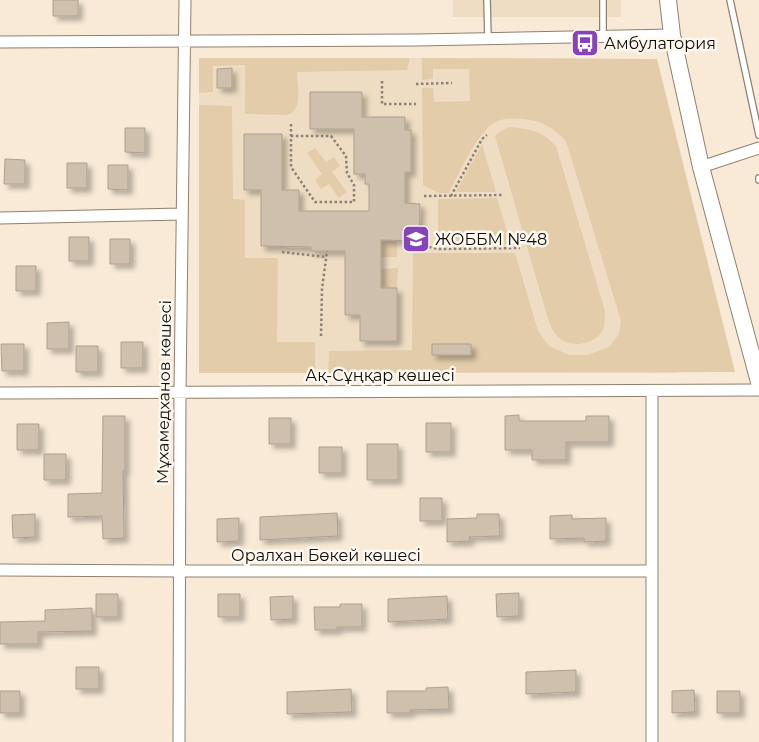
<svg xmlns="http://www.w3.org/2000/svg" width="759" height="742" font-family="Montserrat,sans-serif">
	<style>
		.built { fill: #efddc3 }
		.green { fill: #e3ccaa }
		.building { fill: #cec0ad; stroke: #ada08d; filter: url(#shadow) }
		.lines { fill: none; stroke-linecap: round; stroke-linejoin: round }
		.lane-casing { stroke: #8e816f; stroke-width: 8 }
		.street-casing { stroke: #8e816f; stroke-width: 13 }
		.secondary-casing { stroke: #8e816f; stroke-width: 18 }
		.path { stroke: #8a8073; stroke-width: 2.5; stroke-dasharray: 2.5 2.5; stroke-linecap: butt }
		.lane { stroke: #fff; stroke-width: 5.5 }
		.street { stroke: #fff; stroke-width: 11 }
		.secondary { stroke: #fff; stroke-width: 16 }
		.labels { text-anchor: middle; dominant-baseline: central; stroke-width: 5; stroke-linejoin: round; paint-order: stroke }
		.poi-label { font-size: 16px; fill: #0f0b05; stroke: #fef8f0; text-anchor: start }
		.street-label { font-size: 16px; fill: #0f0b05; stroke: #fef8f0 }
	</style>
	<defs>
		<filter id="shadow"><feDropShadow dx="4.5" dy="4.5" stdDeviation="2.5" flood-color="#0004"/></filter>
	</defs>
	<rect width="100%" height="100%" fill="#f8ead6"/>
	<path class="built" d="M453 0H621V17H453Z
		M199 58H575L676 373H199Z"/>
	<path class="green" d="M199 58H410L407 70 297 72C297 86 304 110 287 115L245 114V65L213 66V92L199 93Z
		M422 58 657 59 735 372 328 373 329 351 412 350 413 253H515L538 331 549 346 569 355H588L609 347 619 334 621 321 566 141C554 128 541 120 523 119 514 118 504 118 496 122 478 130 458 175 449 193H439L423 185 422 88H433L434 102 470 101 469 69H433V79L422 80Z
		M199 105 232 106 233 199 245 200V258H278L277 342H315V373H199Z
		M509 127C530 129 541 130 556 146L605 311C605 316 605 322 604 327 599 342 578 348 564 341 555 337 551 327 548 319L495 136 501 131Z
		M482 144 496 192H456Z
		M315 148 326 162 334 157 340 166 332 172 347 192 339 198 329 184 321 189 315 180 322 174 307 153Z
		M497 198 511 244 438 245V199Z
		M381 240 397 241V257H381Z
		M398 268 397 288H381V269Z"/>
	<path class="building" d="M53 0H78V16H53Z
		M232 68V88H217V69Z
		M310 92H362V117H405V130H411V172H405V203L420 204 419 241 381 240V288H397V341H360V315H345V251H311V247L261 246V190H244V134H282V190H299V211H369V184H365V174H354V129H310Z
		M125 128H145V153L125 152Z
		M5 159 25 160V184H4Z
		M67 163H87V188H67Z
		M108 165H128V190L108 189Z
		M69 237H89V261H69Z
		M110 239H130V264H110Z
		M16 266H36V291H16Z
		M69 322V349H47V323Z
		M121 342H143V368H121Z
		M1 344H24V371H2Z
		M432 344H471V355H432Z
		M76 346H98V372H76Z
		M519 415V421H586V416H609V442H566V460H532V450H505V416Z
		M103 416H125V471H123L124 538 103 539 102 516 68 517V494L102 493Z
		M269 418H291V444H269Z
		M426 423H451V452H426Z
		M17 424H39V450H17Z
		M367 444H398V480H367Z
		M319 447H342V473H319Z
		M44 454H66V480H44Z
		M420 498H442V521H420Z
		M337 513 338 536 260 540V517Z
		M35 514V537L13 538 12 515Z
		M477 514H499L500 536 469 537 470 541 447 542V519L477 518Z
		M572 515V519L606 518V541L584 542V538L550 539V516Z
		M239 518V541L217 542V519Z
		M519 593V616L497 617 496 594Z
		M96 594H118V617H96Z
		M218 594H240V617H218Z
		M293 596V619L271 620 270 597Z
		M447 596 448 619 388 622V599Z
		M340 604H362V627H337V630H315L314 607H340Z
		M92 608V631L38 632V644H0V622L45 621V610Z
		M76 667H99V689H76Z
		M576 670V692L526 694V672Z
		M448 687 449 709 410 710V713H387V691H426V688Z
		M351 689 352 712 287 714V692Z
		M694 690 695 712 672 713V691Z
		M0 691H20V713H0Z
		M717 691H740V713H717Z"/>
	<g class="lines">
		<g class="lane-casing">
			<path id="lane" d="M487 0 488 38
				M603 0V36
				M730 0 759 135
				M759 178V180"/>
		</g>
		<g class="street-casing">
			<path id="street" d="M0 42 417 40 672 35
				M701 167 759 148
				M0 218 182 214
				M0 393 759 390
				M0 570 179 571H652
				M179 742 180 392 185 0
				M652 742V392"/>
		</g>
		<g class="secondary-casing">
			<path id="secondary" d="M668 0 672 35 701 167 759 382"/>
		</g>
		<path class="path" d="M382 81V104H416
			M416 84 452 83
			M291 124V167L315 202H354V185L347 173 346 156 331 136H291
			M424 196 504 195
			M451 196 482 139 487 135
			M429 247 439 249 520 248
			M282 252 326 257
			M321 336 322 289 327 251"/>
		<use href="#lane" class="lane"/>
		<use href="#street" class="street"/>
		<use href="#secondary" class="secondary"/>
	</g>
	<defs>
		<g id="bus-square" transform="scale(1.4375)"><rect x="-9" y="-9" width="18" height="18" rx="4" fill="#8744b8" stroke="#fef8f0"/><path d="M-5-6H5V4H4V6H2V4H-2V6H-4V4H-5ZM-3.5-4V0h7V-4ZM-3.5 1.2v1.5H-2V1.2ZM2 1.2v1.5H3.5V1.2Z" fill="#fff"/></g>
		<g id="school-square" transform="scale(1.4375)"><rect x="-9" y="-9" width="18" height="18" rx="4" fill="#8744b8" stroke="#fef8f0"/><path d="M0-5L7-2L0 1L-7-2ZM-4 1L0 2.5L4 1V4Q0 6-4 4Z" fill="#fff"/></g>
	</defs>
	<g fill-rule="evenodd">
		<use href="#bus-square" x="585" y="43"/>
		<use href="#school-square" x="416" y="239"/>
	</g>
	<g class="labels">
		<g class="poi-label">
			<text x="604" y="43">Амбулатория</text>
			<text x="435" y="239">ЖОББМ №48</text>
		</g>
		<g class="street-label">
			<text x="380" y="375">Ақ-Сұңқар көшесі</text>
			<text transform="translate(164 392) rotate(-89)">Мұхамедханов көшесі</text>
			<text x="326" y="555">Оралхан Бөкей көшесі</text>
		</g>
	</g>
</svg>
